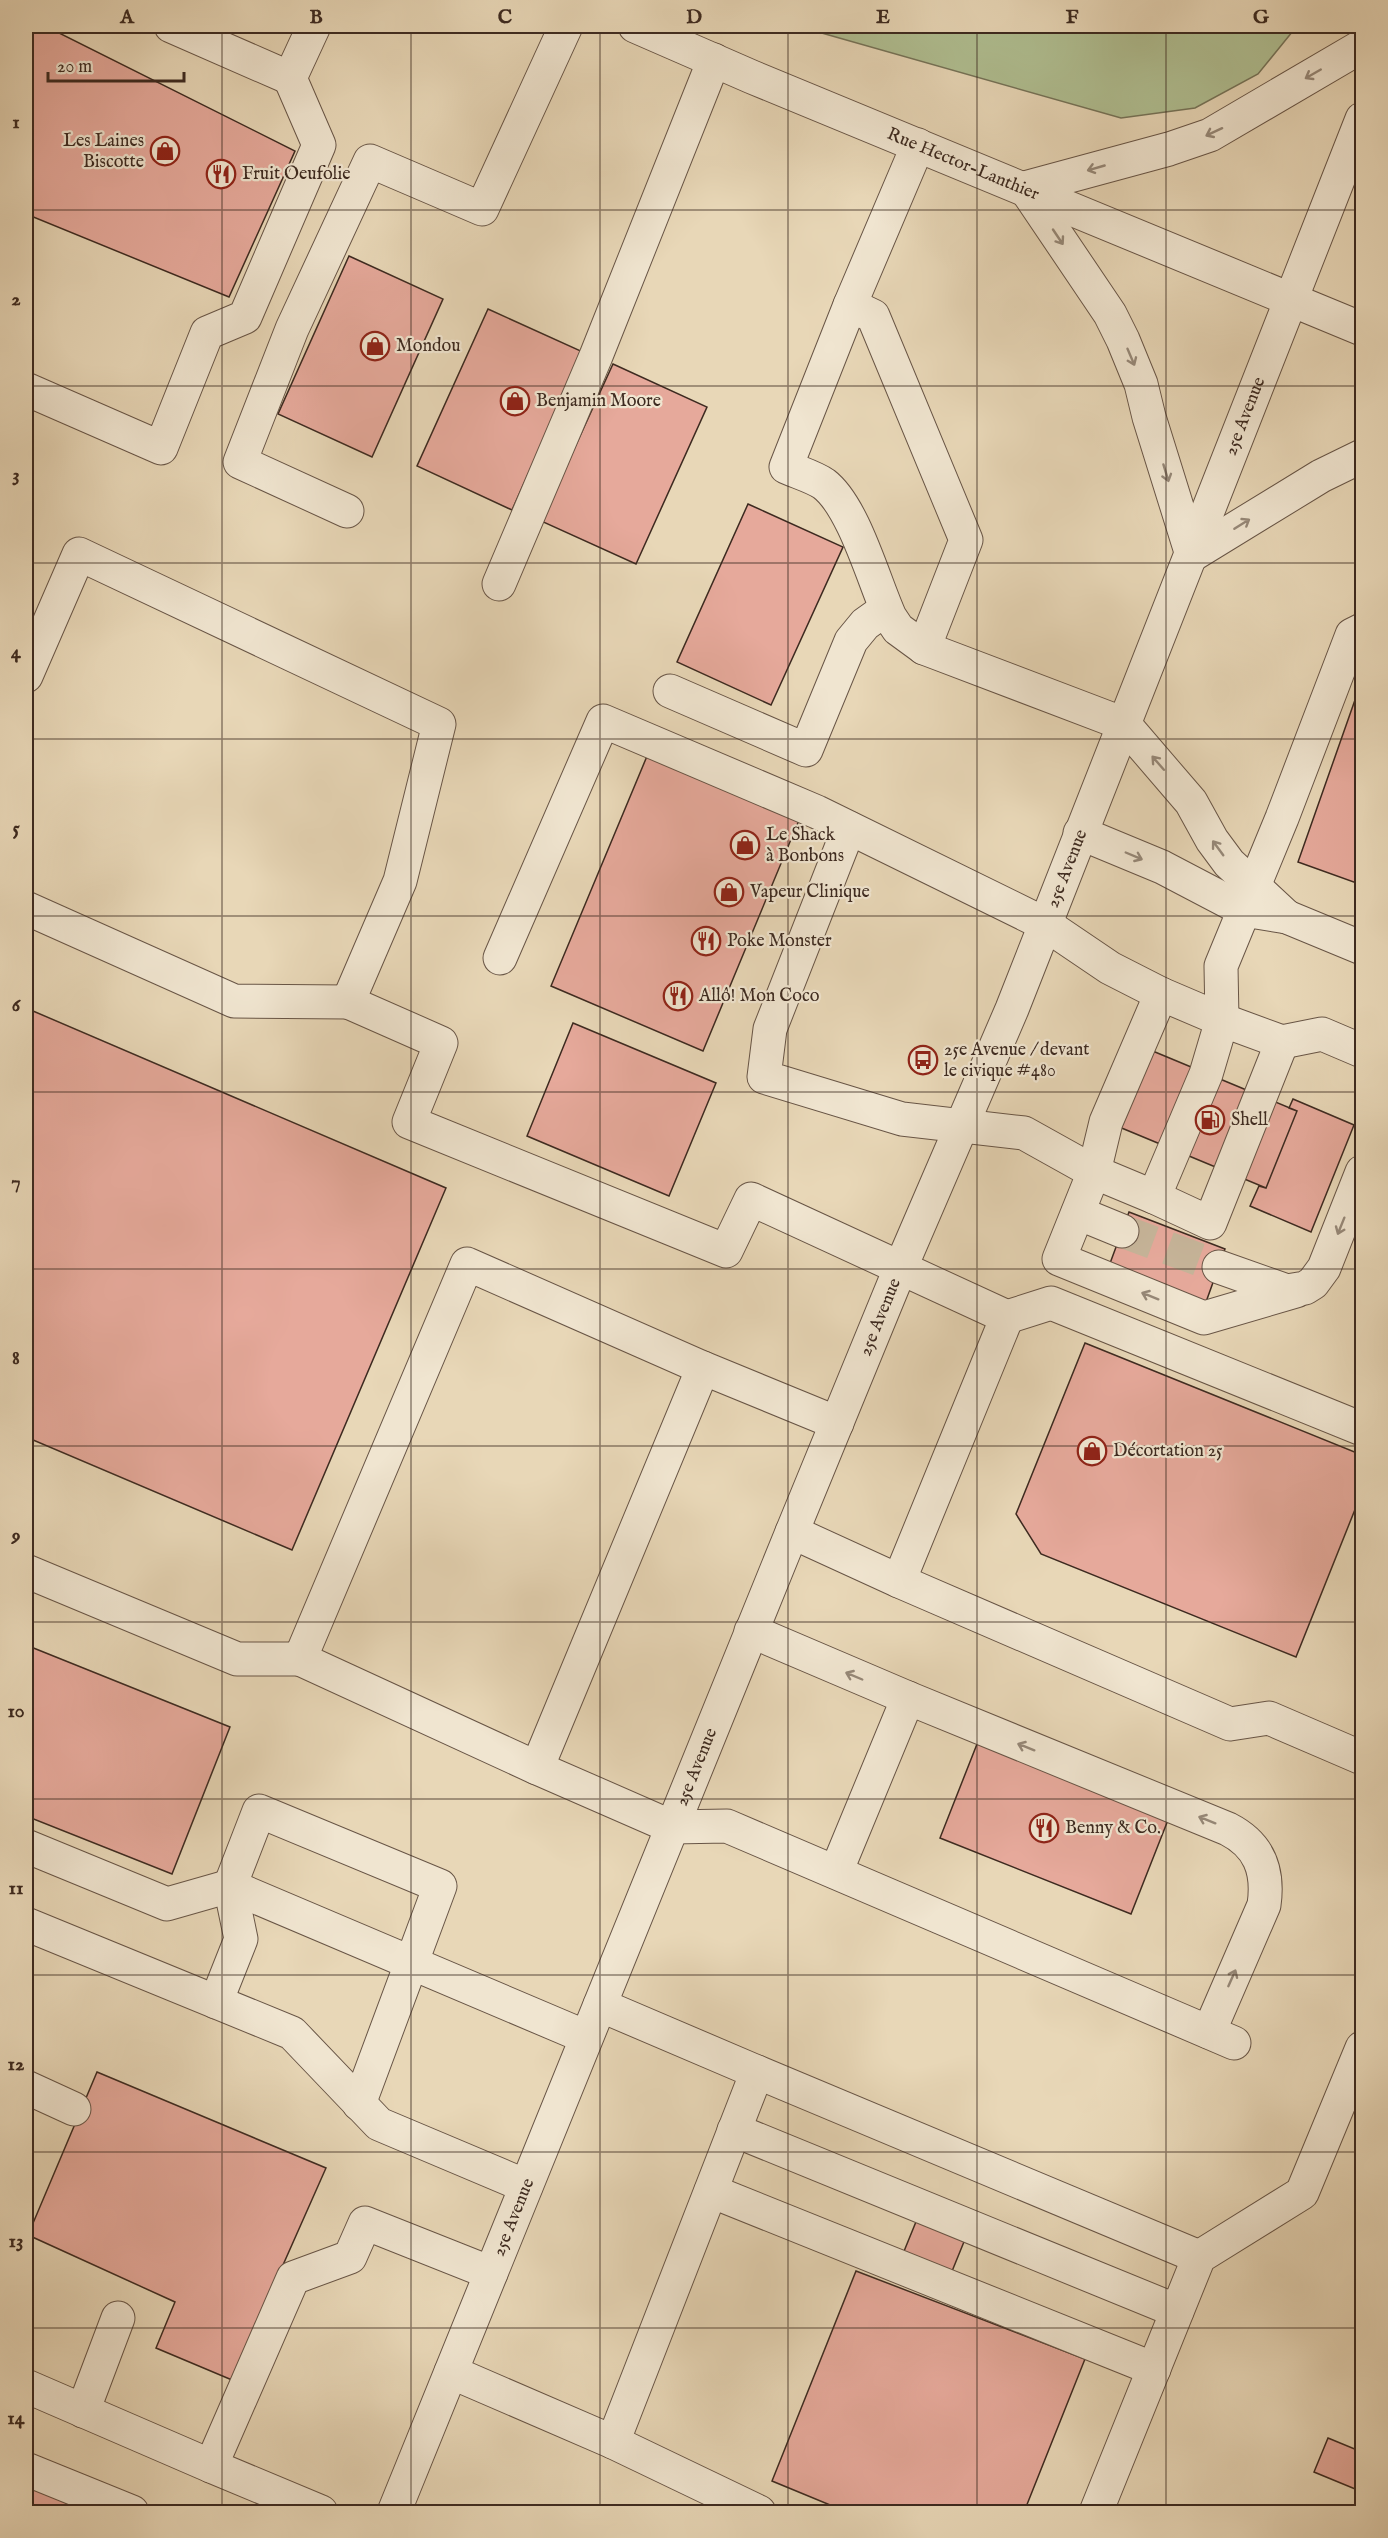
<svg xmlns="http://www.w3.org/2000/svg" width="1388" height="2538" font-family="'IM FELL English',serif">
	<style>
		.green { fill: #b0bf92; stroke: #767459; stroke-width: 1.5 }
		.building { fill: #e6a99b; stroke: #3d2a20; stroke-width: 1.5 }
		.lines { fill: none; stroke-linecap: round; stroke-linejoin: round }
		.minor-tunnel { stroke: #c6b499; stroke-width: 33; stroke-dasharray: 33 16; stroke-linecap: butt }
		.minor-casing { stroke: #685546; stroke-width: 35 }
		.minor { stroke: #f0e5d0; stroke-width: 33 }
		.oneway { stroke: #968878 }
		.grid { fill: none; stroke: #3d2a20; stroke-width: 1.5; stroke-opacity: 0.55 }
		.labels { text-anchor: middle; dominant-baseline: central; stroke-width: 4.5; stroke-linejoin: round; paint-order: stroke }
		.poi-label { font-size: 18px; fill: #3d2a20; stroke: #f0e5d0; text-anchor: start }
		.street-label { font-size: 18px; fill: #3d2a20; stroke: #f0e5d0 }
		.neatline { fill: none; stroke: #3d2a20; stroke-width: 2 }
		.grid-label { font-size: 20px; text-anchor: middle; font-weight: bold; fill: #3d2a20 }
	</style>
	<rect width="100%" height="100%" fill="#e8d7b7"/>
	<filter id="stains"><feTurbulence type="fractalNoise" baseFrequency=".00333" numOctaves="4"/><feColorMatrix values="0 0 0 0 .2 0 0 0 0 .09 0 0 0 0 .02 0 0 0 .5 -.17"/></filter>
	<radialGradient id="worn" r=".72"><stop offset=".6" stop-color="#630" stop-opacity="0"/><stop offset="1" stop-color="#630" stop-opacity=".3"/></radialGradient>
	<path class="green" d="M797 26H1297L1258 74 1195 108 1121 118Z"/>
	<path class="building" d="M26 26H50L51 29 295 151 229 297 26 214Z
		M349 256 443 299 372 457 278 414Z
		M488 309 583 352 512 510 417 466Z
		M613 364 707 407 636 564 541 521Z
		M748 504 843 547 771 705 677 662Z
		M1362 680V885L1298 862Z
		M650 749 802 813 703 1051 551 986Z
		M26 1008 446 1188 292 1550 26 1437Z
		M573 1023 716 1083 669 1196 527 1136Z
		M1143 1047 1297 1111 1266 1188 1112 1124Z
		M1293 1099 1354 1125 1311 1232 1250 1206 1259 1186 1266 1188 1297 1111 1289 1108Z
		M1129 1212 1225 1249 1206 1302 1109 1266Z
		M1085 1343 1362 1455V1492L1296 1657 1041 1554 1016 1514Z
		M26 1645 230 1727 172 1874 26 1816Z
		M979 1739 1170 1815 1131 1914 940 1838Z
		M97 2072 326 2168 232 2380 156 2348 175 2302 28 2235Z
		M922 2207 970 2227 946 2286 898 2266Z
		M856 2271 1085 2359 1024 2512H847L772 2481Z
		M1328 2438 1362 2452V2486L1360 2491 1314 2472Z
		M26 2476 112 2512H26Z"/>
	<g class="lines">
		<path class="minor-tunnel" d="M1122 1231 1219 1267"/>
		<g class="minor-casing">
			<g id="minor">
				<path d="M171 26 290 78 314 26"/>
				<path id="s1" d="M635 26 752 77 1362 329"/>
				<path d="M918 145 850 305 786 467C797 472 814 477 824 484 854 507 874 582 890 617L898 629 924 648"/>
				<path d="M1025 188 1110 314 1123 340 1141 384 1149 417 1192 555"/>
				<path d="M1025 188 1169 149 1210 135 1362 46"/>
				<path d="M850 305 873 316 966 540 924 648 1124 724 1191 802 1212 840 1229 863 1287 917"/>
				<path d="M26 389 161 448 207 333 245 317 319 145 290 78"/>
				<path d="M347 511 240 462 292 329 370 161 482 209 566 26"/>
				<path d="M1192 555 1321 476 1362 456"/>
				<path d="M499 584 596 356 714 60"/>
				<path d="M26 676 79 554 439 724 400 881 348 1002 234 1001 26 908"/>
				<path d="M670 691 806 750 851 641 865 624 886 609"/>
				<path d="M849 828 770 1029 764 1077 902 1119 1024 1133 1094 1172 1154 1197 1206 1074 1222 1020 1282 1042 1322 1034 1362 1051"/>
				<path d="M1080 833 1162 867 1244 910 1287 917 1362 948"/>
				<path d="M500 958 603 721 817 812 1045 924 1110 968 1161 994 1222 1020 1221 966 1282 818 1352 635 1362 630"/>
				<path d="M1161 994 1106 1122 1094 1172 1059 1259 1204 1318 1296 1291"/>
				<path d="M348 1002 441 1043 409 1122 726 1251 751 1199 1007 1317 899 1581 792 1532"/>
				<path d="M1154 1197 1210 1223 1282 1042"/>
				<path d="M1078 1213 1122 1231"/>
				<path d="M1219 1267 1287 1291 1305 1288 1313 1283 1324 1268 1362 1172"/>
				<path d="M1007 1317 1051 1303 1362 1429"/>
				<path d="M837 1423 703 1368 537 1768 672 1827 727 1826 1234 2043"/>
				<path d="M26 1571 237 1659H300"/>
				<path d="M899 1581 1230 1724 1269 1718 1362 1758"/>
				<path d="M751 1631 908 1698 1228 1829C1259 1845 1269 1870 1264 1905L1209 2032"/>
				<path d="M537 1768 300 1659 467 1264 703 1368"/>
				<path d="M26 1846 167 1904 230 1886 586 2037"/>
				<path d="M836 1872 908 1698"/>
				<path d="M26 1924 292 2033 379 2124 526 2186"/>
				<path d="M216 2002 241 1939 230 1886 259 1811 440 1886 359 2104"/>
				<path d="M757 2072 1199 2257"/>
				<path d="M26 2087 74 2109"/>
				<path d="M734 2130 1177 2311"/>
				<path d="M711 2191 1154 2369"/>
				<path d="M451 2372 613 2442 757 2072 600 2005"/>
				<path d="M26 2386 211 2466"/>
				<path d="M83 2411 118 2318"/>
				<path d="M613 2442 759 2512"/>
				<path d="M26 2469 132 2512"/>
				<path d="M321 2512 211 2466 293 2278 350 2257 365 2223 491 2273"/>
				<path id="s2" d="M394 2512 792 1532 900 1269 1012 1009 1362 119"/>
				<path d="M1096 2512 1199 2257 1302 2193 1362 2048"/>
			</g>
		</g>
		<use href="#minor" class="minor"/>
	</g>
	<defs><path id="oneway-shaft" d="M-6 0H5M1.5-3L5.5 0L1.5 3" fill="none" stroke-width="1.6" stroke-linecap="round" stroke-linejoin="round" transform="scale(1.5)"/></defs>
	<g class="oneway">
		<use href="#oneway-shaft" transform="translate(1313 74) rotate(150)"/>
		<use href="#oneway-shaft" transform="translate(1214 132) rotate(155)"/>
		<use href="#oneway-shaft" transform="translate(1096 168) rotate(164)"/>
		<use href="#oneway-shaft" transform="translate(1058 237) rotate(56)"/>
		<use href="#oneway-shaft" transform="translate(1131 357) rotate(67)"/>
		<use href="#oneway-shaft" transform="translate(1166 473) rotate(73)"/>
		<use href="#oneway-shaft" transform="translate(1242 524) rotate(-32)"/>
		<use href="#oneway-shaft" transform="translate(1158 763) rotate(-131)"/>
		<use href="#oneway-shaft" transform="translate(1218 848) rotate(-126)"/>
		<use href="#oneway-shaft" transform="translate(1134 856) rotate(23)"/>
		<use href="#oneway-shaft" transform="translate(1341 1226) rotate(112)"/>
		<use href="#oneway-shaft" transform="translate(1150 1296) rotate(-158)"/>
		<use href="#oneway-shaft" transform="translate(854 1676) rotate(-157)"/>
		<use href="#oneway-shaft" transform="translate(1026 1747) rotate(-158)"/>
		<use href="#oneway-shaft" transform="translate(1207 1820) rotate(-158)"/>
		<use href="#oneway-shaft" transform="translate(1232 1978) rotate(-66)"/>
	</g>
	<path class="grid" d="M222 26V2512M411 26V2512M600 26V2512M788 26V2512M977 26V2512M1166 26V2512M26 210H1362M26 386H1362M26 563H1362M26 739H1362M26 916H1362M26 1092H1362M26 1269H1362M26 1446H1362M26 1622H1362M26 1799H1362M26 1975H1362M26 2152H1362M26 2328H1362"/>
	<defs>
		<g id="shop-ring" transform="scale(1.5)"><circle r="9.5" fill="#f0e5d0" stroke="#8f2418" stroke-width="1.5"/><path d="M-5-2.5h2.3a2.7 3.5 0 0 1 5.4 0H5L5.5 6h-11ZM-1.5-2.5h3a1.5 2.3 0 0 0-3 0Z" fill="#8f2418"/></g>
		<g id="restaurant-ring" transform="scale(1.5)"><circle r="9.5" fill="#f0e5d0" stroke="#8f2418" stroke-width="1.5"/><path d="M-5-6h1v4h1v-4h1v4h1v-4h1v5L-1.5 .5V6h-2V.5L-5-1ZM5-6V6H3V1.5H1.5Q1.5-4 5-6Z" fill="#8f2418"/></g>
		<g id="bus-ring" transform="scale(1.5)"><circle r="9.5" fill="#f0e5d0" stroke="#8f2418" stroke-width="1.5"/><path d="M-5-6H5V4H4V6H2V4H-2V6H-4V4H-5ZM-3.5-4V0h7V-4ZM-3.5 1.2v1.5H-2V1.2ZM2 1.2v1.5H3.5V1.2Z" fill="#8f2418"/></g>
		<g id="fuel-ring" transform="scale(1.5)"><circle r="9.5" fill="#f0e5d0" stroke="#8f2418" stroke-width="1.5"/><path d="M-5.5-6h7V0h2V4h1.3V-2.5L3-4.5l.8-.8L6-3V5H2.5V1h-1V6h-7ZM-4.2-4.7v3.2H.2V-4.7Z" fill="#8f2418"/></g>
	</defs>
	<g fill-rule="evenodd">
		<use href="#shop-ring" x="165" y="151"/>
		<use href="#restaurant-ring" x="221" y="174"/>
		<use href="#shop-ring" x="375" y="346"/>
		<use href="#shop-ring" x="515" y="401"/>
		<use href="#shop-ring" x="745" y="845"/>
		<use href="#shop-ring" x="729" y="892"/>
		<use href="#restaurant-ring" x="706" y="941"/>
		<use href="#restaurant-ring" x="678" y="996"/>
		<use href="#bus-ring" x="923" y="1060"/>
		<use href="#fuel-ring" x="1210" y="1120"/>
		<use href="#shop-ring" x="1092" y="1451"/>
		<use href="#restaurant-ring" x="1044" y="1828"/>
	</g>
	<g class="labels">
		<g class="poi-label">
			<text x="144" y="141" text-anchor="end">Les Laines<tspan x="144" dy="21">Biscotte</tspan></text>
			<text x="242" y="174">Fruit Oeufolie</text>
			<text x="396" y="346">Mondou</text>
			<text x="536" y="401">Benjamin Moore</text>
			<text x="766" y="835">Le Shack<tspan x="766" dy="21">à Bonbons</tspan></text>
			<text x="750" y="892">Vapeur Clinique</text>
			<text x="727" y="941">Poke Monster</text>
			<text x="699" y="996">Allô! Mon Coco</text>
			<text x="944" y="1050">25e Avenue / devant<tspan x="944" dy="21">le civique #480</tspan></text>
			<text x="1231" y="1120">Shell</text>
			<text x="1113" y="1451">Décortation 25</text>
			<text x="1065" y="1828">Benny &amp; Co.</text>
		</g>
		<g class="street-label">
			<text stroke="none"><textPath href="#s1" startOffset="356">Rue Hector-Lanthier</textPath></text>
			<text stroke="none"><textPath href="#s2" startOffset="2262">25e Avenue</textPath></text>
			<text stroke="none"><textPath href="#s2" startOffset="1776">25e Avenue</textPath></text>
			<text stroke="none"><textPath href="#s2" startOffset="1290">25e Avenue</textPath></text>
			<text stroke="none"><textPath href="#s2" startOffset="804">25e Avenue</textPath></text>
			<text stroke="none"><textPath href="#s2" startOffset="318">25e Avenue</textPath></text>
		</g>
	</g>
	<rect width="1388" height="2538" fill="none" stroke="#e8d7b7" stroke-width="66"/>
	<path d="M48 72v9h136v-9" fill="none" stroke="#3d2a20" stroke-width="3"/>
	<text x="57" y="72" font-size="18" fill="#3d2a20" stroke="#f0e5d0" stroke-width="4.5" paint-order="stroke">20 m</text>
	<rect x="33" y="33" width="1322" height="2472" class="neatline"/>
	<g class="grid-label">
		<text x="127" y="23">A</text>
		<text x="316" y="23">B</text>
		<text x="505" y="23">C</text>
		<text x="694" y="23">D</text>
		<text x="883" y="23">E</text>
		<text x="1072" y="23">F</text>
		<text x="1261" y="23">G</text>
		<text x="16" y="128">1</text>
		<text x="16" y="305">2</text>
		<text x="16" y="481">3</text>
		<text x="16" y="658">4</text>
		<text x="16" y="834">5</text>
		<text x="16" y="1011">6</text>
		<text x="16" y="1188">7</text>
		<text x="16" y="1364">8</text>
		<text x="16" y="1541">9</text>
		<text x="16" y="1717">10</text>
		<text x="16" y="1894">11</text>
		<text x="16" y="2070">12</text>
		<text x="16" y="2247">13</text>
		<text x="16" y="2424">14</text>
	</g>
	<rect width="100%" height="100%" filter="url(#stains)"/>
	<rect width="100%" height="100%" fill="url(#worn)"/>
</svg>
